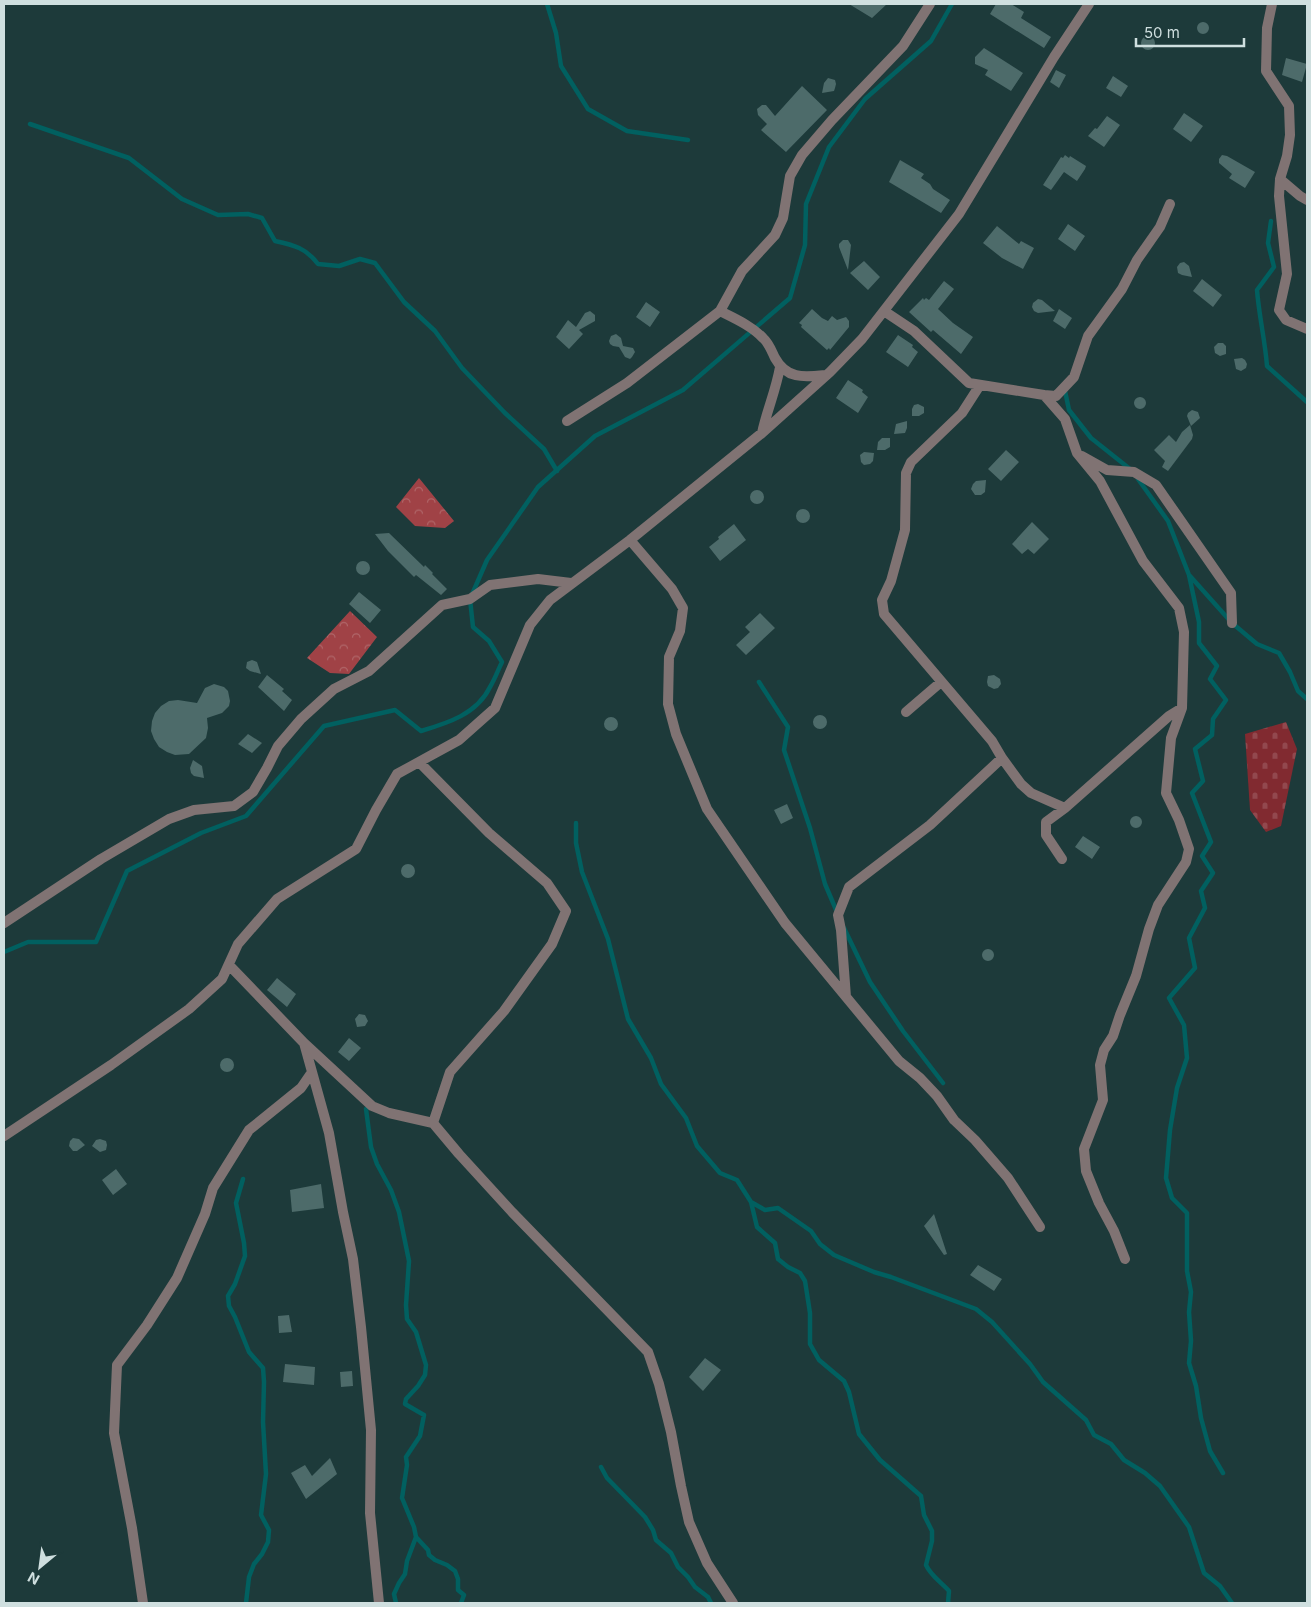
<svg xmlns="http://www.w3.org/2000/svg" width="1311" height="1607" font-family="Inter,sans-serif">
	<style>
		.forest { fill: url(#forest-crowns) }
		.cemetery { fill: url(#cemetery-stones) }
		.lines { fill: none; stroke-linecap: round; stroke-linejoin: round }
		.stream { stroke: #016060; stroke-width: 4.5 }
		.building { fill: #4d6b6a }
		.minor { stroke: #807373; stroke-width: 10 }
	</style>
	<defs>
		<pattern id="forest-crowns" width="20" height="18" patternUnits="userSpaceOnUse" patternTransform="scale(1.25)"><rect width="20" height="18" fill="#a04246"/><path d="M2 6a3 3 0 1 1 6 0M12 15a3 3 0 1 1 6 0" fill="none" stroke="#b06669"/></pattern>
		<pattern id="cemetery-stones" width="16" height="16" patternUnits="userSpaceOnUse" patternTransform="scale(1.25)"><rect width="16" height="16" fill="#812a30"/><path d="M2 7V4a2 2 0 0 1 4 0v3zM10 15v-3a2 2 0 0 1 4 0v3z" fill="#92484e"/></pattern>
	</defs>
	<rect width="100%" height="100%" fill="#1d3a3a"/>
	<path class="forest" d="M419 478 454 521 445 528 415 526 396 507Z
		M350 611 377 637 349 674 330 673 307 658Z"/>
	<path class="cemetery" d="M1286 722 1297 749 1281 826 1266 832 1250 810 1245 734Z"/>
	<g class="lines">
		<path class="stream" d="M547 4 556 33 561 66 588 109 627 131 688 140
			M30 124 129 158 182 199 218 215 248 214 262 218 275 241C294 245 306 248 318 264L339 266 360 259 375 263 404 302 435 331 462 368 505 413 544 449 557 471
			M1271 221 1268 243 1274 267 1257 290C1259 316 1265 340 1267 366L1307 402
			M1065 391 1069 410 1091 438 1130 469
			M1138 479 1168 521 1189 575 1199 622V643L1217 666 1210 679 1226 700 1213 719 1212 735 1195 749 1203 781 1192 793 1211 842 1202 856 1213 873 1201 891 1205 908 1189 938 1195 968 1169 998 1184 1025 1187 1058 1177 1088 1170 1130 1166 1178 1172 1198 1187 1213V1271L1191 1292 1189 1312 1191 1341 1189 1363 1196 1386 1201 1418 1210 1451 1223 1473
			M1190 576 1232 623 1257 644 1279 653 1290 672 1298 691 1307 699
			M759 682 788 727 784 750 810 828 825 884 837 912
			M576 823V843L582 872 608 939 628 1019 651 1058 661 1084 686 1118 697 1146 720 1173 737 1180 751 1202 765 1210 778 1208 811 1231 820 1244 834 1255 874 1272 891 1277 976 1309 992 1322 1030 1364 1043 1382 1086 1420 1094 1435 1111 1444 1124 1460 1145 1473 1160 1486 1189 1527 1204 1573 1220 1586 1232 1603
			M844 928 870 982 903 1031 943 1083
			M4 952 28 942H96L127 871 201 833 246 816 324 726 395 710 421 731C448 723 477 714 490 687 495 679 498 670 502 662L489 641 473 627 470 599 487 560 538 487 595 436 683 390 790 298 805 245 806 204 829 147 865 99 931 41 952 4
			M366 1109 371 1147 377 1164 391 1190 399 1212 409 1261 406 1305 407 1319 416 1332 426 1365 425 1375 418 1386 406 1399 405 1404 424 1415 420 1436 406 1457 407 1465 402 1498 414 1527 416 1537 428 1550 429 1555 435 1560 447 1565 455 1571 458 1579V1590L464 1595 461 1603
			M243 1179 236 1203 244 1243 245 1256 235 1284 228 1296 229 1306 235 1317 249 1352 263 1368 264 1382 263 1422 266 1474 261 1515 269 1530 268 1542 262 1554 254 1564 249 1577 246 1603
			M751 1202 757 1227 775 1243 778 1259 788 1267 800 1273 805 1281 810 1313V1344L819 1360 844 1381 849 1392 859 1434 880 1460 921 1496 924 1515 932 1531V1541L926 1565C931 1576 941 1582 949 1591L948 1603
			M601 1467 607 1478 645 1517 653 1530 656 1540 671 1553 678 1567 688 1577 695 1587 708 1597 711 1603
			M396 1603 394 1594 399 1583 405 1574 407 1561 416 1537"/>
	</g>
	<path class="building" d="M849 4H887L872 18Z
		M996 4H1011L1024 12 1021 18 1051 37 1044 48 990 14Z
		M1197 28a6 6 0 1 1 12 0a6 6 0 1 1-12 0Z
		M1141 43a7 7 0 1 1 14 0a7 7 0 1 1-14 0Z
		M984 48 1023 73 1011 91 985 75 988 70 975 64V57Z
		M1286 58 1307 64 1302 82 1282 75Z
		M1056 70 1066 75 1059 88 1050 82Z
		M1113 76 1128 86 1121 97 1106 88Z
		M828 78 835 80 836 84 835 88 834 91 822 93 824 83Z
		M802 86 827 110 786 152 761 130 767 124 758 115 757 109 762 105H766L775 116Z
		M1184 113 1203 126 1191 142 1173 129Z
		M1107 116 1120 125 1104 147 1088 136 1095 128 1097 129Z
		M1065 155 1069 158 1070 156 1086 166 1085 169 1077 181 1064 172 1051 190 1043 185 1061 157 1063 158Z
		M1222 155 1227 156 1255 172 1245 188 1229 178 1232 174 1219 163V159Z
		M900 160 924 174 921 178 930 184 933 189 950 200 941 213 889 182Z
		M1068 224 1085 236 1075 251 1058 239Z
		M997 226 1019 244 1021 241 1034 248 1023 269 1002 258 983 243Z
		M843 240H848L851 245 848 270 839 247V244Z
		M864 261 880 277 868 290 850 273Z
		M1184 262 1189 266 1192 277 1182 275 1178 273 1177 267 1180 263Z
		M1202 279 1222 295 1213 307 1193 291Z
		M944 281 954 289 938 309 953 323 973 337 961 354 933 330 931 332 909 312 923 298 924 300 926 298 929 300Z
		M1038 299 1042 300 1055 311 1038 313 1034 311 1032 307 1033 303Z
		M646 302 660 312 650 327 636 317Z
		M812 309 822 318 828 321 832 316 837 320 846 317 849 321V327L830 350 829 348 827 350 801 327 802 325 799 323Z
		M1059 309 1072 318 1065 329 1053 321Z
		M590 311 595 315V321L579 330 583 334 569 349 556 337 568 320 576 327 585 313Z
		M616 334 621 338 623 346 633 348 635 352 632 357 630 359 625 357 619 347 613 346 610 344 609 341 611 336Z
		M898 335 913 345 912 347 918 352 908 367 886 352Z
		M1218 343H1223L1226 346V354L1220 356 1215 353 1214 347Z
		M1242 358 1245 360 1247 364 1246 368 1241 371 1236 369 1234 359Z
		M848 380 863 390 862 392 868 397 858 413 836 398Z
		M1134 403a6 6 0 1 1 12 0a6 6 0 1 1-12 0Z
		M918 404 924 407V413L919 416H912V409L914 405Z
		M1192 410 1198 412 1200 418 1191 426 1187 416 1188 413Z
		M907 421V428L905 433 894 434 896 424Z
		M1190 425 1193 435 1192 439 1168 471 1162 467 1165 461 1154 450 1169 435 1176 442 1182 432Z
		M882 438H890V447L885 450H877L878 442Z
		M1006 450 1019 462 1001 481 988 469Z
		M864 452 874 453 873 461 870 464 864 465 861 462 860 455Z
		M986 480 985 492 981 495H975L971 489 973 484 976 481Z
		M750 497a7 7 0 1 1 14 0a7 7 0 1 1-14 0Z
		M796 516a7 7 0 1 1 14 0a7 7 0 1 1-14 0Z
		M1032 522 1049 539 1034 554 1028 549 1022 554 1012 544Z
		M734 524 746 540 720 561 709 547 719 539 718 537Z
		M389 533 424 567 425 565 433 573 432 574 447 589 441 595 416 575 414 577 388 551 375 534Z
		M356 568a7 7 0 1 1 14 0a7 7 0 1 1-14 0Z
		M359 592 381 610 370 623 349 604Z
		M760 613 775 628 746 655 736 645 750 632 745 627Z
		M252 660 257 662 261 674 250 671 246 668 247 662Z
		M267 675 284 689 282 691 292 700 284 711 258 687Z
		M994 675 1000 679 1001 684 998 688 994 689 988 686 987 682 988 676Z
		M214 684 224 687 228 691 230 701 229 706 222 713 207 718 208 728 206 738 189 754 175 755 167 752 159 747 154 739 151 731 152 721 155 713 161 706 169 701 178 700 197 703 205 688Z
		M813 722a7 7 0 1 1 14 0a7 7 0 1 1-14 0Z
		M604 724a7 7 0 1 1 14 0a7 7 0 1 1-14 0Z
		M248 734 262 743 252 753 238 744Z
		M193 760 202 766 204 778 194 776 191 773 190 768Z
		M787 804 793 818 781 824 774 810Z
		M1130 822a6 6 0 1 1 12 0a6 6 0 1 1-12 0Z
		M1083 836 1100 847 1092 859 1075 847Z
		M401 871a7 7 0 1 1 14 0a7 7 0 1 1-14 0Z
		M982 955a6 6 0 1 1 12 0a6 6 0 1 1-12 0Z
		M277 978 296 994 287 1007 267 990Z
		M359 1014 365 1015 368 1021 365 1026 357 1027 355 1019Z
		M349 1038 361 1048 349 1061 338 1052Z
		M220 1065a7 7 0 1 1 14 0a7 7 0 1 1-14 0Z
		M73 1138 79 1139 85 1145 77 1151H73L69 1146 70 1141Z
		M100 1139 106 1141 107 1145 106 1150 100 1152 92 1146 96 1140Z
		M116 1169 127 1184 113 1195 102 1180Z
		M321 1184 324 1208 292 1212 290 1190Z
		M934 1214 947 1254 944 1255 924 1226Z
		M978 1265 1002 1279 994 1291 970 1275Z
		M289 1315 292 1332 279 1333 278 1316Z
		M705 1358 721 1370 703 1391 689 1377Z
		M285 1364 315 1367 314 1385 283 1382Z
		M352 1371 353 1386 341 1387 340 1372Z
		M330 1458 337 1474 306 1499 291 1473 305 1465 312 1476Z"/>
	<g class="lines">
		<path class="minor" d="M1272 4 1267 28 1266 71 1289 106 1290 135 1287 156 1280 179 1279 196 1287 274 1279 310 1286 320 1307 329
			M1280 179 1300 196 1307 200
			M720 311C734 318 752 326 763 338 769 343 772 352 775 358 787 380 805 377 826 375
			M980 385 962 413 911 462 906 473 905 530 891 581 882 600 884 614 992 741 1002 758
			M1044 395 1056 396 1074 377 1088 336 1122 289 1137 260 1160 227 1170 204
			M567 421 627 383 720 311 742 271 775 235 783 218 790 176 802 155 832 120 903 46 930 4
			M762 433C767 410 776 390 780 367
			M1082 456 1107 470 1134 472 1156 485 1231 593 1232 623
			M630 540 672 589 683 608 680 631 669 657 668 704 676 734 707 809 785 923 899 1061 920 1078 937 1096 954 1120 975 1140 1008 1178 1040 1227
			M906 712 941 682
			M419 762 489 833 547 883 566 911 552 944 504 1011 450 1072 433 1123
			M1062 859 1046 835V822L1065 808
			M4 923 101 859 169 819 194 810 234 806 253 792 267 768 278 746 301 719 334 689 369 671 442 605 470 599 490 585 538 579 571 583
			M229 965 304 1043 329 1133 343 1212 353 1259 361 1327 371 1430 370 1513 379 1603
			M846 997 841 930 838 915 849 887 930 825 1002 758 1021 784 1031 793 1065 808 1169 716 1182 708 1184 632 1179 608 1143 561 1100 481 1077 453 1065 419 1044 395 969 383 914 331 884 311
			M304 1043 372 1106 389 1113 433 1123 459 1154 512 1212 648 1352 659 1384 671 1432 681 1486 689 1522 707 1563 733 1603
			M4 1136 111 1065 189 1009 222 979 238 944 277 899 356 849 376 810 397 774 459 740 495 708 530 625 550 600 630 540 762 433 830 372 862 339 959 214 1054 57 1089 4
			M1125 1259 1114 1231 1099 1203 1086 1171 1084 1149 1103 1100 1100 1065 1104 1050 1113 1036 1120 1015 1136 976 1149 929 1158 905 1186 862 1189 849 1179 820 1166 793 1171 738 1182 708
			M143 1603 132 1528 114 1433 117 1365 147 1325 177 1278 205 1214 213 1188 249 1130 301 1088 312 1072"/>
	</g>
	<rect width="1311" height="1607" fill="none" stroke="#cfdfdf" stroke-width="10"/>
	<g transform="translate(40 1567) rotate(209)" stroke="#1d3a3a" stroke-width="4" paint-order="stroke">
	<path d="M0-4L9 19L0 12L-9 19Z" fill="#cfdfdf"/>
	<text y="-8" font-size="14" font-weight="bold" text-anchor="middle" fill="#cfdfdf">N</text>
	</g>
	<path d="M1136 38v8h108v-8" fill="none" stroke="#cfdfdf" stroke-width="2.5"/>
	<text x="1144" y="38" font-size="15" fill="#cfdfdf" stroke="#1d3a3a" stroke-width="4" paint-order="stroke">50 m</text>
</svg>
